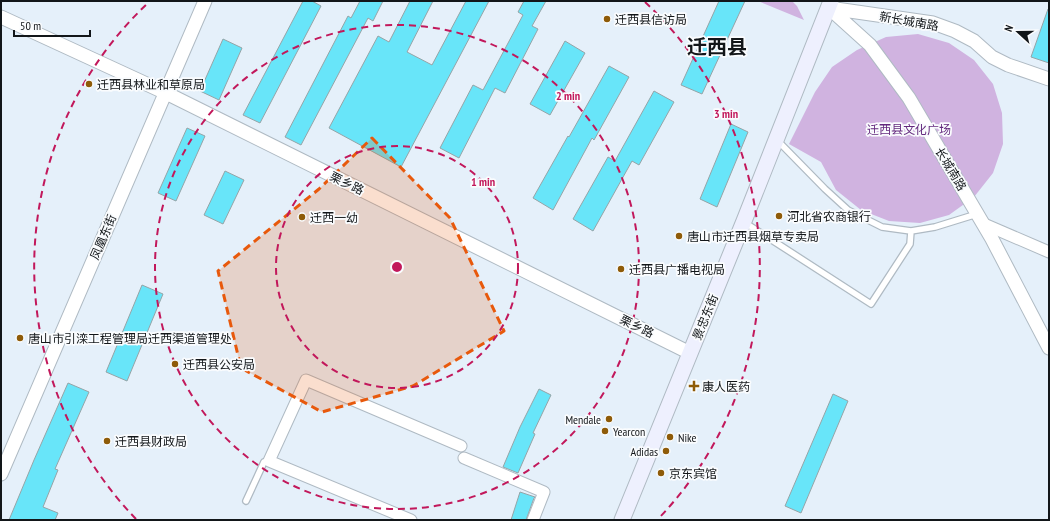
<svg xmlns="http://www.w3.org/2000/svg" width="1050" height="521" font-family="'PT Sans Narrow','Noto Sans SC',sans-serif">
	<style>
		.green { fill: #d0b3e0 }
		.building { fill: #68e5f9; stroke: #95a4a7 }
		.lines { fill: none; stroke-linecap: round; stroke-linejoin: round }
		.service-casing { stroke: #afbac3; stroke-width: 8 }
		.minor-casing { stroke: #afbac3; stroke-width: 13 }
		.tertiary-casing { stroke: #afbac3; stroke-width: 15 }
		.secondary-casing { stroke: #afbac3; stroke-width: 17 }
		.service { stroke: #fff; stroke-width: 5.5 }
		.minor { stroke: #fff; stroke-width: 11 }
		.tertiary { stroke: #fff; stroke-width: 13 }
		.secondary { stroke: #eef0fe; stroke-width: 15 }
		.marked { fill: #e8590c; fill-opacity: 0.2; stroke: #e8590c; stroke-width: 3; stroke-dasharray: 8 5; stroke-linejoin: round }
		.ring { fill: none; stroke: #c2185b; stroke-width: 2; stroke-dasharray: 7 5 }
		.poi-dot { fill: #8e5b08; stroke: #fafcfe; stroke-width: 1.5 }
		.labels { text-anchor: middle; dominant-baseline: central; stroke-width: 3.5; stroke-linejoin: round; paint-order: stroke }
		.poi-label { font-size: 12px; fill: #121619; stroke: #fafcfe; text-anchor: start }
		.street-label { font-size: 12px; fill: #121619; stroke: #fafcfe }
		.park-label { font-size: 12px; fill: #63297e; stroke: #fafcfe }
		.town-label { font-size: 20px; font-weight: bold; fill: #121619; stroke: #fafcfe }
		.centre { fill: #c2185b; stroke: #fafcfe; stroke-width: 2 }
		.ring-label { font-size: 12px; text-anchor: middle; font-weight: bold; fill: #c2185b; stroke: #fafcfe; stroke-width: 3.5; stroke-linejoin: round; paint-order: stroke }
	</style>
	<rect width="100%" height="100%" fill="#e5f0fa"/>
	<path class="green" d="M758 1H792L797 6 804 20Z
		M918 34 949 43 974 60 993 84 1002 113 1003 144 993 173 974 197 949 215 920 223 889 221 861 210 836 190 821 162 789 144 815 92 832 67 857 50 886 37Z"/>
	<path class="building" d="M303 1H312L321 6 260 123 243 115Z
		M360 1H383L373 21 368 18 301 145 285 137 348 16 351 18Z
		M410 1H433L407 52 432 65 466 1H489L401 167 329 128 378 36 389 42Z
		M524 1H546L532 26 538 29 505 93 495 88 459 158 440 148 473 85 483 90 523 15 518 12Z
		M719 1H745L702 94 681 85Z
		M1048 9H1049V63L1031 57Z
		M223 39 242 48 219 100 200 91Z
		M565 41 585 53 550 115 530 104Z
		M609 66 629 77 594 140 592 138 553 210 533 198 568 136 569 137Z
		M654 91 674 102 639 165 632 161 593 231 573 219 608 157 615 161Z
		M731 124 748 132 717 207 700 199Z
		M187 128 205 136 176 201 158 193Z
		M225 171 244 180 223 224 204 215Z
		M142 285 163 294 127 381 106 372Z
		M68 383 89 392 55 469 58 470 43 507 58 513 55 520H9L34 460Z
		M539 389 551 395 533 433 535 434 518 473 503 467 520 427Z
		M833 394 848 401 801 513 785 506Z
		M520 492 535 497 534 498 526 520H511Z"/>
	<g class="lines">
		<g class="service-casing">
			<path id="service" d="M777 140 825 189 848 210 882 227 911 231 935 227 977 214
				M744 222 871 304 910 244 911 231
				M246 501 264 462 269 461"/>
		</g>
		<g class="minor-casing">
			<path id="minor" d="M984 224 1049 252
				M464 458 544 492 533 520
				M411 520 269 461 306 380 461 446"/>
		</g>
		<g class="tertiary-casing">
			<path id="tertiary" d="M829 8 870 45 909 98 992 239 1049 348
				M829 8 933 23 955 31 974 41 992 57 1008 65 1049 79
				M1 17 166 93 690 353
				M1 474 205 1"/>
		</g>
		<g class="secondary-casing">
			<path id="secondary" d="M622 520 744 221 831 1"/>
		</g>
		<use href="#service" class="service"/>
		<use href="#minor" class="minor"/>
		<use href="#tertiary" class="tertiary"/>
		<use href="#secondary" class="secondary"/>
	</g>
	<path class="marked" d="M372 138 450 218 504 331 413 386 322 412 241 368 218 271 319 189Z"/>
	<g class="ring">
		<circle cx="397" cy="267" r="121"/>
		<circle cx="397" cy="267" r="242"/>
		<path d="M136 519A363 363 0 0 1 149 2M645 2A363 363 0 0 1 658 519"/>
	</g>
	<g class="poi-dot">
		<circle cx="607" cy="19" r="4"/>
		<circle cx="89" cy="84" r="4"/>
		<circle cx="779" cy="216" r="4"/>
		<circle cx="302" cy="217" r="4"/>
		<circle cx="679" cy="236" r="4"/>
		<circle cx="621" cy="269" r="4"/>
		<circle cx="20" cy="338" r="4"/>
		<circle cx="175" cy="364" r="4"/>
		<path d="M692 380h4v4h4v4h-4v4h-4v-4h-4v-4h4z"/>
		<circle cx="609" cy="419" r="4"/>
		<circle cx="605" cy="431" r="4"/>
		<circle cx="670" cy="437" r="4"/>
		<circle cx="107" cy="441" r="4"/>
		<circle cx="666" cy="451" r="4"/>
		<circle cx="661" cy="473" r="4"/>
	</g>
	<g class="labels">
		<g class="poi-label">
			<text x="615" y="19">迁西县信访局</text>
			<text x="97" y="84">迁西县林业和草原局</text>
			<text x="787" y="216">河北省农商银行</text>
			<text x="310" y="217">迁西一幼</text>
			<text x="687" y="236">唐山市迁西县烟草专卖局</text>
			<text x="629" y="269">迁西县广播电视局</text>
			<text x="28" y="338">唐山市引滦工程管理局迁西渠道管理处</text>
			<text x="183" y="364">迁西县公安局</text>
			<text x="702" y="386">康人医药</text>
			<text x="601" y="419" text-anchor="end">Mendale</text>
			<text x="613" y="431">Yearcon</text>
			<text x="678" y="437">Nike</text>
			<text x="115" y="441">迁西县财政局</text>
			<text x="658" y="451" text-anchor="end">Adidas</text>
			<text x="669" y="473">京东宾馆</text>
		</g>
		<g class="street-label">
			<text transform="translate(909 21) rotate(10)">新长城南路</text>
			<text transform="translate(951 169) rotate(59)">长城南路</text>
			<text transform="translate(347 183) rotate(26)">栗乡路</text>
			<text transform="translate(103 237) rotate(-67)">凤凰东街</text>
			<text transform="translate(705 317) rotate(-68)">景忠东街</text>
			<text transform="translate(637 326) rotate(26)">栗乡路</text>
		</g>
		<g class="park-label">
			<text x="909" y="129">迁西县文化广场</text>
		</g>
		<g class="town-label">
			<text x="717" y="47">迁西县</text>
		</g>
	</g>
	<circle cx="397" cy="267" r="6" class="centre"/>
	<g class="ring-label">
		<text x="568" y="100">2 min</text>
		<text x="726" y="118">3 min</text>
		<text x="483" y="186">1 min</text>
	</g>
	<rect width="1050" height="521" fill="none" stroke="#121619" stroke-width="4"/>
	<g transform="translate(1018 32) rotate(291)" stroke="#fafcfe" stroke-width="3" paint-order="stroke">
	<path d="M0-3L7 15L0 10L-7 15Z" fill="#121619"/>
	<text y="-6" font-size="11" font-weight="bold" text-anchor="middle" fill="#121619">N</text>
	</g>
	<path d="M14 30v6h76v-6" fill="none" stroke="#121619" stroke-width="2"/>
	<text x="20" y="30" font-size="12" fill="#121619" stroke="#fafcfe" stroke-width="3" paint-order="stroke">50 m</text>
</svg>
